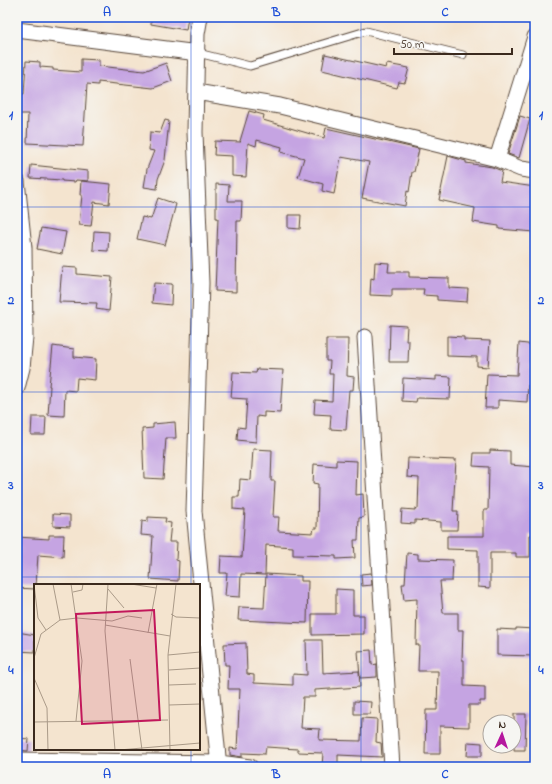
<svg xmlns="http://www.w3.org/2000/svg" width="552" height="784" font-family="'Indie Flower',sans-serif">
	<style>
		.building { fill: #c5a4e2 }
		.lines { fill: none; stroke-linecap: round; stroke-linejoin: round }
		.service-casing { stroke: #574639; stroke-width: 9 }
		.minor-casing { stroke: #574639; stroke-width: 17 }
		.service { stroke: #fff; stroke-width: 7 }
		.minor { stroke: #fff; stroke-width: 15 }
		.grid { fill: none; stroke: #1d4ed8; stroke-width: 1; stroke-opacity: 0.55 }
		.inset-road { fill: none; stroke: #aa9a88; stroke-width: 1 }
		.view { fill: #c2185b; fill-opacity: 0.15; stroke: #c2185b; stroke-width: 2 }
		.inset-edge { fill: none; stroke: #3b2a1e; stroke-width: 2 }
		.neatline { fill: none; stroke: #1d4ed8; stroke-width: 1.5 }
		.grid-label { font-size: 13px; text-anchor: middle; font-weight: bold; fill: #1d4ed8 }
	</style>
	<rect width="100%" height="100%" fill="#f6f6f2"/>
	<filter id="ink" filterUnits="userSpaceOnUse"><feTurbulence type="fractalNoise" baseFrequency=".025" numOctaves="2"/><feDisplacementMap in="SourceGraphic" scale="8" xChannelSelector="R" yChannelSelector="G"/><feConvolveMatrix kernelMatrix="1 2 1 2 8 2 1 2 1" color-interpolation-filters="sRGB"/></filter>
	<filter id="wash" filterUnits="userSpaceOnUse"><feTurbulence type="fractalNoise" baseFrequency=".012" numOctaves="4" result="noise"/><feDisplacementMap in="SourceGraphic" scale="16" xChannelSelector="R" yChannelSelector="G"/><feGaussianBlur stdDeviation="0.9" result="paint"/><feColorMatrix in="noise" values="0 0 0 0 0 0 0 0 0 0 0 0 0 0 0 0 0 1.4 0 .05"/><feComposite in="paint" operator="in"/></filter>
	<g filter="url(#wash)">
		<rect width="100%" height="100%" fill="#f4e4cf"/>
		<g id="blocks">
			<path class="building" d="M151 17H188L186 30 151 24Z
				M325 54 386 68 387 64 409 68 405 83 399 82 397 88 322 70Z
				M81 59 99 60V66L144 71 166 63 172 81 153 88 98 82V85L87 84 83 146 27 143 28 114H19V94H24L26 61 40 62V67L53 68V70L81 72Z
				M249 111 264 115 263 120 324 138 326 128 419 149 414 172H412L409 192 407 191 405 206 362 198 369 162 341 157 334 194 322 191 323 184 298 177 304 158 281 152 282 147 257 140 256 146 248 143 246 177 232 176V156L214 155 215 141 241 142 240 141Z
				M520 116 530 119 519 158 508 154Z
				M165 120 169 121 165 160 158 179 157 189 144 187 147 169 154 151 149 150 150 132 160 133Z
				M448 156 466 161V163L492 167 502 171 500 182 535 187 534 232 499 229V226L473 222 475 208 439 200Z
				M31 165 88 171V181L76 180 75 182 62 181V180L30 178Z
				M81 181 111 184 109 204 94 202 91 226 79 225 82 195H80Z
				M216 184 229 185 228 201H242L241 221H237L236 292 215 291 218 218H216Z
				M158 198 176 204 165 245 137 239 142 217 151 219Z
				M288 215H301L300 229 288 228Z
				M41 228 66 232 62 254 37 249Z
				M94 231 109 232 108 251 93 250Z
				M375 262 389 263 388 272H409V277L449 278V288L468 289 467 302 437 300V296L423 295 424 289H392V296L370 295 371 278 374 279Z
				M62 267 77 268V274L112 277 109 311 96 309 97 303 59 302Z
				M154 283 172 284 171 305 152 303Z
				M390 325 407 326 406 341H409L408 362H389Z
				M447 336 464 337V340L490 341 488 367 477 366V357L447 356Z
				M326 339H348L347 376 354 377 353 390H349L346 430 330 429 331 415 314 414 315 400 332 401 333 374H329L330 361H326Z
				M519 343 535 345V364H531L530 385H528L527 402 498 400V408H485L487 374 517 375Z
				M53 346 74 349V357L96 359 95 380 77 378 76 391 65 390 64 416 48 415 50 386H49Z
				M257 369 283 370 280 413 264 412V417L257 416 256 442 237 440 238 427 245 428 247 399 231 398 233 372 256 373Z
				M436 376 451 377 450 399 417 398 416 402 402 401 403 378 436 380Z
				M32 417H46L45 435H31Z
				M175 422 176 438H166L163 479 144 478 142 429 153 428V424Z
				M253 449 272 450 271 481H275L273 517H279L278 531 313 533 314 528H317L318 484 313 483 314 464 336 466V460L357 461 356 495 363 494 364 517 359 518 358 540H354L355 558 336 559V556L293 555V547L266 545 265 575 241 574 240 597 225 596 227 573H220L221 556 242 557 245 510 233 509V497H239L240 479 251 480Z
				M490 450 510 451V465L535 467V535H530V557H516V553H490V588L478 587V550L447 549V536H484V510H488L489 467 473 466 474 453H490Z
				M408 458 456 460 453 511H458L457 530H441V522L415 520V524L401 523 402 509 415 510V508L418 509 419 478 407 477Z
				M53 514 70 515V527L53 526Z
				M148 517 166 518 165 522 171 523 169 542H177L176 560 179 561 178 581 150 579 153 536 141 535 142 521 148 522Z
				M49 535H64L63 557 38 555 36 585H35V589L17 588 18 556 17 555V537L49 539Z
				M407 553 418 554V559L453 560 452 581H440L443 613H458V630H463L462 660H464V686L485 687V701H480V705H469V727L440 726V754H425L426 710H437L438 671H418L419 645H416L417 599 404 600 402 584H405Z
				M371 573 372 585 362 586 361 574Z
				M266 574 301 576V581H308L307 623 238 620 239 607 264 608Z
				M336 589 353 590V615H364V634L312 635V614H336Z
				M516 628 535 629V656L497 655V629L516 630Z
				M17 632 35 635V652L17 651Z
				M306 640H322L323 673 359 671 360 687 315 690V697H303L301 728 320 729 319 740 361 741 362 718 377 719 376 742 381 743 382 757 338 755V767H322L323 753 298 752V749L266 747 265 754 242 753V757L230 755V748L237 749 240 689H228L229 665H225L224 644 246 643 247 674 254 675V683L293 685V674L307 675Z
				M371 650 372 665 377 664V677L360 678 358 651Z
				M354 701 371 702 370 714H354Z
				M514 714H526L525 750H514Z
				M17 738 29 739 28 751 17 750Z
				M468 742 482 743V756H467Z"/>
		</g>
	</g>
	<g filter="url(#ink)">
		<use href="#blocks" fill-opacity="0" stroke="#574639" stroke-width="1"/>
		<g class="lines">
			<g class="service-casing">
				<path id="service" d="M198 53 250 66 366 31 463 55"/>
			</g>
			<g class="minor-casing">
				<path id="minor" d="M200 17 197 34 195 132 201 283 194 511 219 767
					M17 30 198 53
					M196 92 280 106 497 159 521 169 535 171
					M497 159 535 37
					M17 181 24 248 25 337 22 368 17 388
					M365 337 392 767
					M17 760 219 763 250 767"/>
			</g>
			<use href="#service" class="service"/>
			<use href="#minor" class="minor"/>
		</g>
	</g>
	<path class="grid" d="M191 17V585M361 17V767M17 207H535M17 392H535M17 577H535M191 749V767"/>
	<g transform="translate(34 584)">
		<rect width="166" height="166" fill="#f4e4cf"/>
		<path class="inset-road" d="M0 0 4 34 12 46M19 0 26 36M37 0 48 77 42 137M74 0 71 47 81 166M97 0 122 4M74 5 90 24M39 8 48 6 49 0M137 30 142 33 166 34M71 41 136 52M114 49 123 0M134 71 166 68M0 74 7 50 26 36 43 34 78 37 94 32 108 34M96 75 108 166M135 86 166 84M0 94 13 124 14 166M135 101 162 100M135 121 166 120M0 138 134 136M85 166 166 159M136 166 134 71 142 0"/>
		<path class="view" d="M120 26 126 136 48 140 42 30Z"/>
		<rect width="166" height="166" class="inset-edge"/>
	</g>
	<rect width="552" height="784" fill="none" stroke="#f6f6f2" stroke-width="44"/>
	<g transform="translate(502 734) rotate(3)"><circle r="19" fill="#f6f6f2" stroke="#aba49d"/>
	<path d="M0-3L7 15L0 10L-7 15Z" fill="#b5179e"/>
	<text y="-6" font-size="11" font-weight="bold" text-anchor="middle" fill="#3b2a1e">N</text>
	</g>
	<path d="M394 48v6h118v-6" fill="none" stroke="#3b2a1e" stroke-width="2"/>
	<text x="400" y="48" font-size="12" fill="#3b2a1e" stroke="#f6f6f2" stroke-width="3" paint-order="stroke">50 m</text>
	<rect x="22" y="22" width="508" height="740" class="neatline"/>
	<g class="grid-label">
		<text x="107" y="16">A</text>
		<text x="276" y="16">B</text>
		<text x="445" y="16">C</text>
		<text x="11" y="119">1</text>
		<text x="541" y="119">1</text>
		<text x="11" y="304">2</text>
		<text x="541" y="304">2</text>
		<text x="11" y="489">3</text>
		<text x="541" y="489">3</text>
		<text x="11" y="674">4</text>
		<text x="541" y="674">4</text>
		<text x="107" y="778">A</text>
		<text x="276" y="778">B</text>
		<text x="445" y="778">C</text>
	</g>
</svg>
